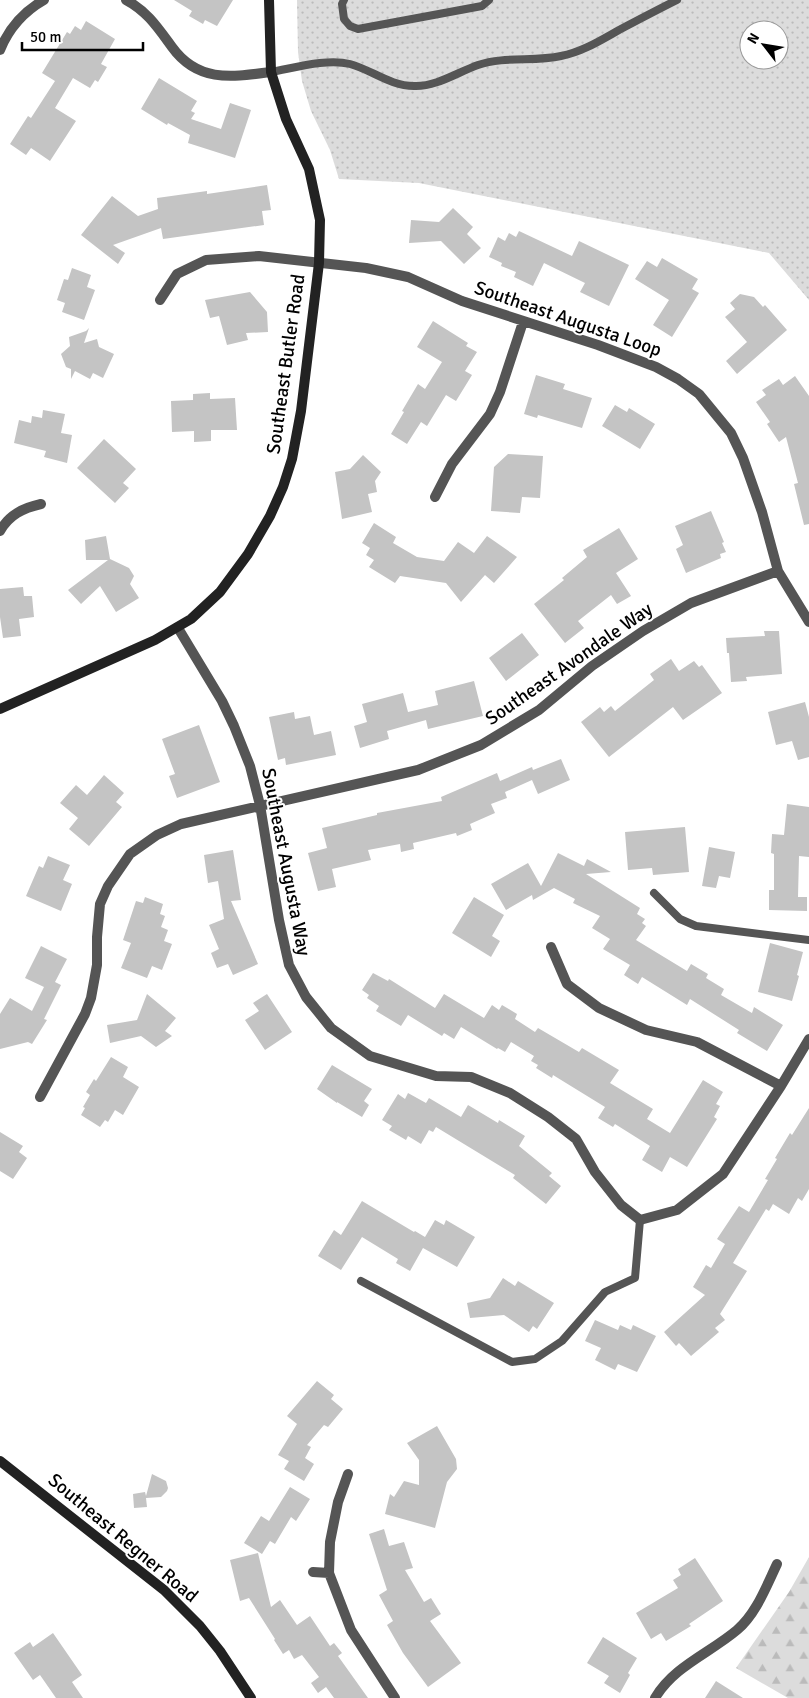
<svg xmlns="http://www.w3.org/2000/svg" width="809" height="1698" font-family="Signika,sans-serif">
	<style>
		.grass { fill: url(#grass-dots); fill-rule: evenodd }
		.forest { fill: url(#forest-firs) }
		.building { fill: #c4c4c4 }
		.lines { fill: none; stroke-linecap: round; stroke-linejoin: round }
		.service { stroke: #555; stroke-width: 8 }
		.minor { stroke: #555; stroke-width: 10 }
		.secondary { stroke: #222; stroke-width: 10 }
		.labels { text-anchor: middle; dominant-baseline: central; stroke-width: 4; stroke-linejoin: round; paint-order: stroke }
		.street-label { font-size: 19px; fill: #000; stroke: #fff }
	</style>
	<defs>
		<pattern id="grass-dots" width="8" height="8" patternUnits="userSpaceOnUse" patternTransform="scale(1.25)"><rect width="8" height="8" fill="#dcdcdc"/><path d="M2 2h.1M6 6h.1" fill="none" stroke="#bbb" stroke-width="1.8" stroke-linecap="round"/></pattern>
		<pattern id="forest-firs" width="22" height="20" patternUnits="userSpaceOnUse" patternTransform="scale(1.25)"><rect width="22" height="20" fill="#dcdcdc"/><path d="M5 1l3.5 6h-7zM16 11l3.5 6h-7z" fill="#bbb"/></pattern>
	</defs>
	<rect width="100%" height="100%" fill="#fff"/>
	<path class="grass" d="M297 0H809V300L769 253 419 183 339 179 330 150 311 111 302 81 298 52ZM749 30H779V60H749Z"/>
	<path class="forest" d="M809 1557V1698H788L736 1668 789 1592Z"/>
	<path class="building" d="M174 0H233L217 26 205 20 203 24 189 16 192 11Z
		M86 21 115 39 101 64 107 67 98 82 95 80 90 88 73 78 55 108 76 121 50 161 31 148 26 155 10 144 28 116 31 118 55 81 42 73 67 32 70 34 75 26 81 30Z
		M159 78 197 101 191 111 195 113 191 119 221 129 230 103 251 110 235 158 188 143 190 135 168 123 167 125 141 109Z
		M267 185 271 210 262 211 264 225 163 239 161 228 113 245 125 253 118 264 81 235 112 196 138 216 158 209 157 198 207 191V194Z
		M453 208 473 227 467 234 481 248 464 264 441 241 409 243 411 220 439 222Z
		M519 231 572 256 579 241 629 265 609 306 580 292 585 283 544 263 533 286 514 277 516 272 501 266 502 263 489 257 498 237 505 241 509 233 516 237Z
		M662 258 698 279 692 289 699 293 672 337 653 325 669 300 635 279 647 261 657 267Z
		M72 268 91 275 87 287 95 290 84 320 62 312 65 303 57 300 64 279 68 280Z
		M250 292 267 312 268 332 246 333 248 340 227 345 219 316 210 318 205 300Z
		M740 294 754 297 763 307 765 305 787 330 737 374 726 361 747 342 725 317 735 309 730 303Z
		M433 321 468 343 466 346 477 352 465 371 472 375 456 401 446 395 427 426 421 422 407 444 391 434 404 412 402 411 418 384 425 389 442 362 417 347Z
		M89 328 84 343 97 339 99 347 114 354 103 378 93 373 90 379 75 371 71 379V369L66 367 61 354 70 346 69 337 86 331Z
		M536 375 565 384 563 389 592 398 582 428 538 415 537 418 524 414Z
		M795 376 809 396V524L804 525 794 484 798 483 786 437 779 442 767 424 770 422 756 402 766 395 762 390 779 379 783 385Z
		M210 393V399L235 398 237 430H211V441L194 442V431L172 432 171 401 193 400V394Z
		M615 405 627 412 629 408 655 424 640 449 602 426Z
		M43 410 65 414 61 433 72 435 67 463 44 457 46 451 14 443 19 420 31 423 32 416 42 418Z
		M104 439 136 469 123 483 129 488 115 503 77 468Z
		M508 454 543 456 540 498 522 497 520 513 491 511 494 467Z
		M363 455 381 472 375 481 377 492 368 494 372 512 342 519 335 472 350 469Z
		M711 511 724 542 722 543 726 552 720 554 721 558 686 573 676 549 683 545 675 526Z
		M374 523 396 537 393 543 417 557 444 561 458 542 474 553 487 536 517 557 494 583 485 575 461 602 446 583 400 576 395 583 369 567 374 560 366 555 370 548 362 543Z
		M619 528 638 559 616 573 631 596 617 604 611 595 578 621 584 628 565 643 534 604 564 580 562 578 587 557 583 550Z
		M106 536 110 559 129 568 134 576 130 584 139 598 116 612 100 586 81 604 68 590 108 560H86L85 540Z
		M23 587 24 596H32L34 617 19 619 21 636 3 638 0 617V589Z
		M764 631H779L782 674 746 677 747 681 731 682 729 653H727L726 638 765 636Z
		M522 633 539 655 506 681 489 658Z
		M671 659 679 671 694 661 699 667 702 665 722 693 683 720 673 707 609 757 581 722 600 707 604 712 611 706 615 711 654 680 650 674Z
		M474 681 483 716 428 729 426 720 387 731 389 739 360 748 354 726 367 722 362 704 403 693 408 712 438 705 435 691Z
		M805 702 809 717V757L798 760 792 741 776 745 768 712Z
		M294 712 295 719 310 716 314 735 331 731 336 755 286 765 285 758 278 760 269 717Z
		M199 725 220 782 177 798 169 776 175 774 162 739Z
		M561 759 570 780 538 794 532 780 505 792 507 798 491 804 495 813 470 824 472 830 457 836 456 833 413 843 414 849 401 852 400 844 368 850 371 860 332 869 336 887 318 891 308 853 327 848 322 828 377 815V813L442 801 441 797 497 773 500 781 532 767 533 770Z
		M104 775 124 793 116 802 122 807 89 846 69 829 78 818 60 803 76 785 87 795Z
		M787 804 809 807V857L799 856 798 897H807V911L769 910V890H774V854L771 853 772 834 784 835Z
		M685 827 689 872 653 875 652 868 628 870 625 832Z
		M709 847 735 852 730 878 719 876 716 888 702 886Z
		M233 850 241 900 231 901 258 964 233 975 228 964 217 968 211 953 219 949 209 925 224 919 218 881 208 883 204 855Z
		M558 853 584 866 587 859 611 872 586 874 640 908 637 914 645 919 642 923 646 926 636 940 687 971 691 964 708 974 706 978 724 989 721 995 752 1013 754 1007 783 1025 767 1051 737 1033 739 1030 690 999 687 1005 642 977 638 984 624 975 630 965 603 949 610 939 592 928 600 916 573 903 575 899 554 888 533 900 532 895 506 910 491 884 528 863 541 886Z
		M48 856 70 865 63 880 72 884 61 911 26 896 39 866 43 868Z
		M145 897 163 904 160 914 165 916 161 927 168 930 164 941 172 944 162 970 152 966 147 978 121 968 131 943 123 940 136 901 143 903Z
		M474 897 504 915 492 936 500 941 491 957 452 933Z
		M770 943 803 952 797 975 799 976 792 1001 758 992Z
		M41 946 67 959 55 982 61 985 44 1019 47 1020 32 1044 28 1042 0 1049V1014L10 998 32 1011 44 987 25 978Z
		M373 973 388 981 389 979 435 1008 444 994 484 1018 492 1005 499 1010 502 1005 517 1014 515 1019 535 1032 538 1028 579 1052 582 1048 619 1070 610 1083 653 1109 647 1119 670 1133 703 1080 723 1092 716 1104 720 1106 714 1117 717 1119 687 1167 670 1157 662 1172 642 1160 650 1146 615 1124 613 1127 598 1118 605 1107 553 1075 552 1078 536 1068 538 1065 531 1061 534 1056 511 1042 505 1052 498 1048 497 1049 461 1027 454 1039 444 1033 442 1036 408 1015 401 1026 376 1011 379 1006 367 998 369 995 362 990Z
		M147 994 176 1018 165 1031 172 1036 156 1047 141 1036 110 1043 107 1025 137 1020Z
		M267 994 292 1032 265 1050 245 1020 259 1011 253 1003Z
		M111 1057 128 1067 123 1077 139 1087 123 1115 115 1110 108 1122 105 1120 100 1127 81 1115 85 1108 83 1107 90 1095 86 1092 94 1079 96 1081Z
		M332 1065 372 1089 364 1101 369 1105 362 1117 337 1102V1103L317 1089Z
		M408 1093 426 1103 429 1098 461 1117 468 1105 498 1123 499 1120 525 1136 519 1146 552 1173 549 1176 561 1186 546 1204 513 1178 515 1175 436 1127 433 1132 429 1130 421 1144 408 1136 406 1140 389 1130 392 1126 382 1120 398 1094 405 1099Z
		M809 1108V1189L802 1201 798 1198 789 1214 773 1204 769 1211 766 1209 733 1263 747 1271 720 1314 725 1320 715 1328 719 1332 691 1356 679 1343 676 1346 664 1332 705 1295 693 1287 706 1265 711 1268 725 1244 717 1239 739 1206 749 1212 768 1180 765 1179 777 1159 775 1158 790 1133 792 1135Z
		M0 1132 23 1146 19 1152 27 1158 13 1179 0 1171Z
		M362 1201 414 1232 415 1231 425 1237 435 1220 444 1225 446 1220 475 1237 457 1267 423 1248 410 1271 396 1263 398 1259 362 1237 341 1270 318 1256 334 1230 341 1235Z
		M503 1278 515 1286 518 1281 554 1303 537 1329 533 1326 529 1332 504 1315 470 1318 467 1303 490 1298Z
		M595 1320 618 1330 620 1325 631 1330 633 1325 656 1336 637 1372 618 1364 615 1370 595 1360 601 1348 585 1341Z
		M317 1381 334 1395 331 1399 343 1409 328 1427 324 1425 307 1445 311 1447 305 1458 314 1464 304 1481 284 1469 289 1461 278 1455 297 1424 287 1416Z
		M437 1426 456 1459 457 1469 447 1482 435 1528 385 1514 390 1494 394 1497 404 1481 419 1485V1460L407 1443Z
		M152 1474 166 1481 168 1488 167 1491 161 1497 146 1498 147 1507 134 1508 133 1494 145 1492 146 1496Z
		M290 1487 310 1499 296 1521 291 1517 275 1544 270 1541 262 1554 244 1543 261 1516 269 1521Z
		M384 1529 389 1546 404 1542 413 1568 405 1570 424 1602 431 1598 441 1614 430 1621 461 1663 428 1687 403 1653 387 1625 393 1621 379 1595 387 1590 369 1534Z
		M258 1553 271 1607 280 1600 297 1625 310 1616 330 1646 334 1643 342 1653 338 1656 368 1698H334L326 1687 318 1693 311 1683 319 1677 302 1655 294 1659 289 1650 283 1654 274 1640 275 1639 249 1598 240 1601 230 1560Z
		M695 1558 723 1601 689 1624 691 1626 666 1641 661 1633 651 1639 636 1613 678 1588 673 1580 681 1575 678 1569Z
		M53 1633 82 1675 72 1682 83 1698H56L40 1675 33 1680 14 1653 30 1642 33 1647Z
		M603 1637 637 1658 628 1673 630 1675 620 1693 604 1683 609 1676 587 1663Z
		M716 1681 743 1698H705Z"/>
	<g class="lines">
		<path class="service" d="M344 0 342 4 344 19 350 26 358 29 482 6 489 0
			M271 72C294 68 327 58 350 64 372 70 390 86 414 86 436 87 458 72 478 65 505 56 534 62 561 56 582 52 601 40 619 30 638 20 657 10 677 0
			M654 893 680 919 696 926 809 940
			M361 1281 512 1362 535 1359 562 1341 605 1292 635 1278 640 1220"/>
		<path class="minor" d="M126 0C147 11 158 28 172 47 198 83 232 77 271 72
			M0 50C9 28 23 12 44 0
			M160 300 177 274 206 260 259 256 366 268 408 277 462 301 598 345 656 367 678 379 699 394 731 433 743 458 762 512 778 571 809 622
			M435 497 452 464 490 414 500 392 523 322
			M0 531C9 515 23 508 41 504
			M178 628 222 701 234 726 250 766 260 805 279 920 289 965 306 997 331 1028 370 1056 436 1076 471 1077 510 1093 548 1117 576 1139 595 1172 621 1205 640 1220 677 1210 723 1174 781 1086 809 1039
			M551 947 567 984 599 1008 646 1030 697 1042 781 1086
			M40 1097 85 1014 91 998 97 965V937L100 904 108 886 130 854 157 835 181 824 418 770 481 745 539 710 592 666 643 631 691 603 778 571
			M348 1474 338 1502 330 1542 329 1573 351 1630 395 1698
			M313 1572 329 1573
			M655 1698C674 1666 710 1653 737 1630 756 1614 766 1587 777 1564"/>
		<path class="secondary" d="M0 709 155 640 191 619 220 592 248 554 270 516 283 487 292 459 301 411 319 263 320 220 309 169 286 119 271 72 269 0
			M0 1461 164 1590 200 1626 220 1651 251 1698"/>
	</g>
	<g class="labels">
		<g class="street-label">
			<text transform="translate(568 319) rotate(19)">Southeast Augusta Loop</text>
			<text transform="translate(286 364) rotate(-82)">Southeast Butler Road</text>
			<text transform="translate(569 664) rotate(-35)">Southeast Avondale Way</text>
			<text transform="translate(286 862) rotate(79)">Southeast Augusta Way</text>
			<text transform="translate(123 1538) rotate(40)">Southeast Regner Road</text>
		</g>
	</g>
	<g transform="translate(764 45) rotate(301)"><circle r="24" fill="#ffffff" stroke="#999999"/>
	<path d="M0-4L9 19L0 12L-9 19Z" fill="#000000"/>
	<text y="-8" font-size="14" font-weight="bold" text-anchor="middle" fill="#000000">N</text>
	</g>
	<path d="M22 42v8h121v-8" fill="none" stroke="#000000" stroke-width="2.5"/>
	<text x="30" y="42" font-size="15" fill="#000000" stroke="#ffffff" stroke-width="4" paint-order="stroke">50 m</text>
</svg>
